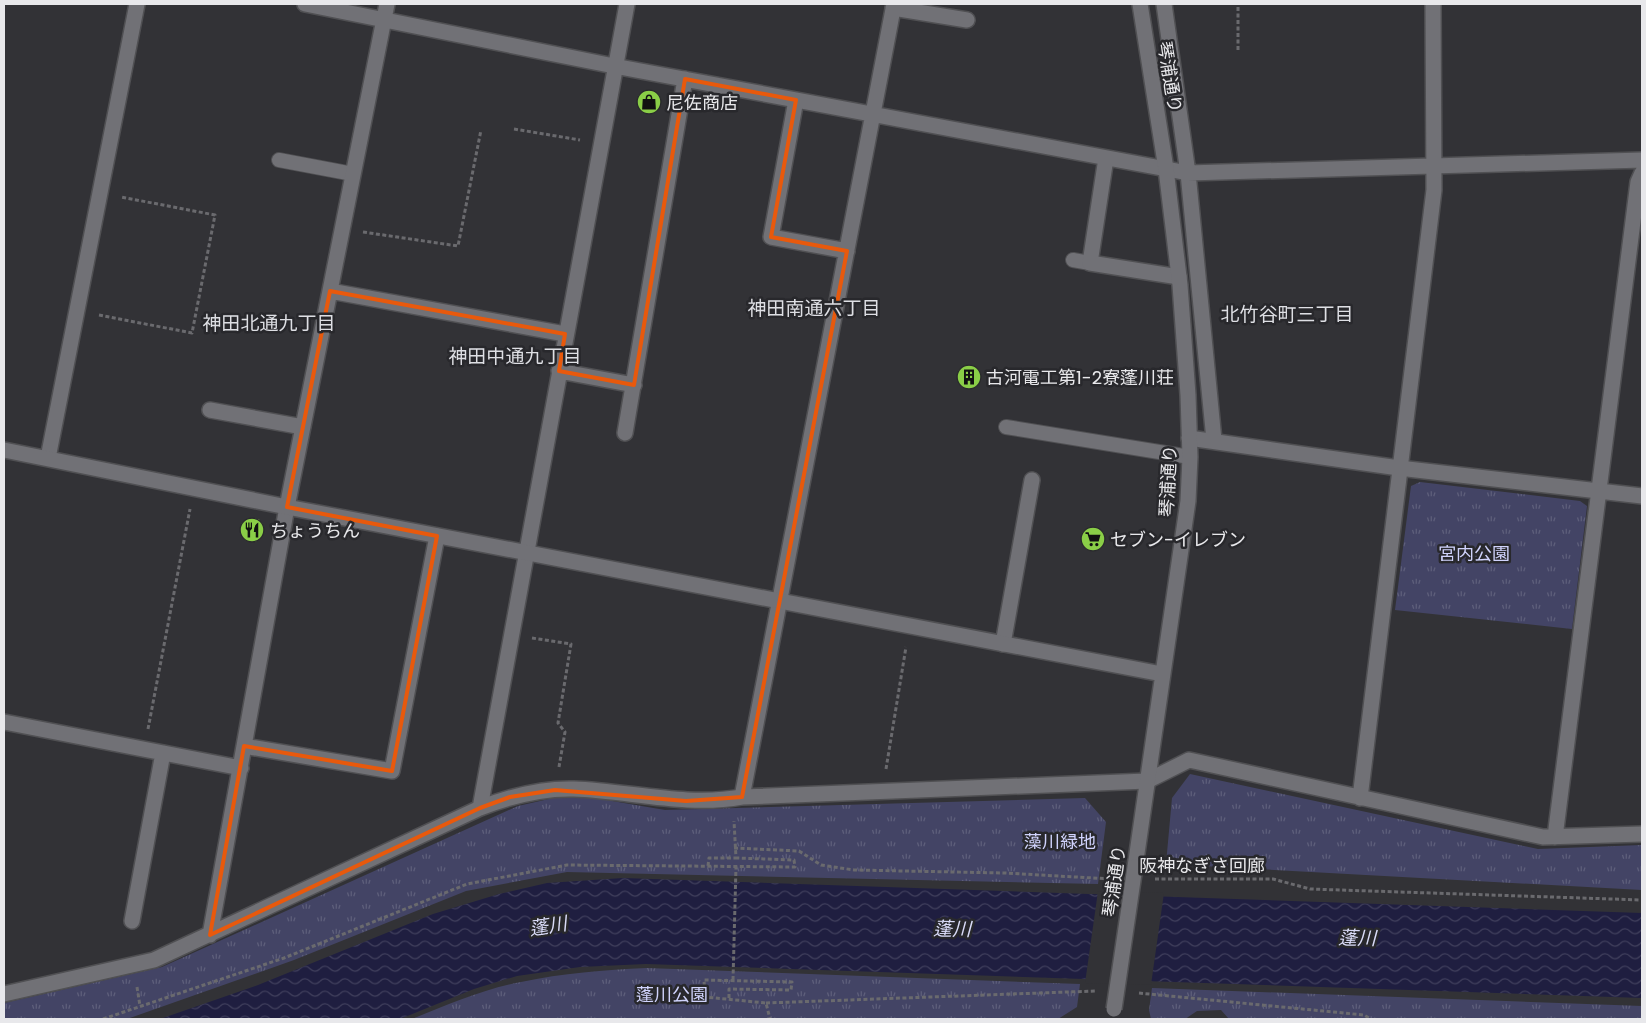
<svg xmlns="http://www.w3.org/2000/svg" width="1646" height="1023" font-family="Poppins,'Noto Sans JP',sans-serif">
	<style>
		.park { fill: url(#park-tufts) }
		.water { fill: url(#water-waves) }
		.pier { fill: #323236 }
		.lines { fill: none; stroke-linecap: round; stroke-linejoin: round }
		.service-casing { stroke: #505053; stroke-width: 16 }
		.minor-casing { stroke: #505053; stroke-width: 18 }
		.tertiary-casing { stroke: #505053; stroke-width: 18 }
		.path { stroke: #6a6a6e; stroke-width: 3; stroke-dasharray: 4 2.5; stroke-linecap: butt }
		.service { stroke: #717176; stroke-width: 14 }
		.minor { stroke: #717176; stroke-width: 15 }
		.tertiary { stroke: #717176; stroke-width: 15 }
		.tertiary-bridge-casing { stroke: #505053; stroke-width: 18; stroke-linecap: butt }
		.tertiary-bridge { stroke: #717176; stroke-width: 15 }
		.marked { fill: none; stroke: #e8590c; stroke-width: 4; stroke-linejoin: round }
		.labels { text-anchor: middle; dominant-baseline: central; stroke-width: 5; stroke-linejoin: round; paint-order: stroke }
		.street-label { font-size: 18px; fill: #e8e8eb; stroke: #28282c }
		.poi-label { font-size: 18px; fill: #e8e8eb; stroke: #28282c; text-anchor: start }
		.park-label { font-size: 18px; fill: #d0d3fc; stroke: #28282c }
		.neighbourhood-label { font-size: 19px; fill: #dedfe4; stroke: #28282c }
		.water-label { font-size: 19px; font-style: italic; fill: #d9dbf7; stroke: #28282c }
	</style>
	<defs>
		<pattern id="park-tufts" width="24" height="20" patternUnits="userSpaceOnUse" patternTransform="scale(1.25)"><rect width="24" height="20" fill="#434465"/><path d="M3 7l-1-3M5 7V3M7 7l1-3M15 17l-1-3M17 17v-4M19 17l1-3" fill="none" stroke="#5e5f7b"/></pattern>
		<pattern id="water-waves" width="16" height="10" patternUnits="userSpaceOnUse" patternTransform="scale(1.25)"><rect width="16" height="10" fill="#1f1e40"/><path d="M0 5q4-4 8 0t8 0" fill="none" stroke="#403f5c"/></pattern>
	</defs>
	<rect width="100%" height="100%" fill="#323236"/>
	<path class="park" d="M1420 482 1580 501 1587 506 1572 629 1395 610 1411 486Z
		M1190 774 1538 849 1642 845V890L1166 864 1172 798Z
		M571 794 665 810 1085 798 1106 822 1098 884 567 872 466 891 294 960 127 1019H4V1003L162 967 518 806Z
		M647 968 1080 984 1077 1007 1058 1019H412C447 1005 484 989 521 982 563 973 604 970 647 968Z
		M1152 988 1642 1006V1019H1229L1221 1010 1197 1011 1185 1019H1151L1149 1010Z"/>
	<path class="water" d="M623 878 1642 913V998L646 964 580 967 517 976 474 989 400 1019H160L258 985 433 914 499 894 547 883Z"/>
	<path class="pier" d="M1098 891 1164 893 1151 985 1085 983Z"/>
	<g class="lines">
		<g class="service-casing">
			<path id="service" d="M279 160 353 174
				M1073 260 1090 263
				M1006 427 1190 457"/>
		</g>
		<g class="minor-casing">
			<path id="minor" d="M305 4 614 66 1188 173 1642 160
				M1164 4 1188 173 1214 440
				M893 8 967 20
				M796 100 771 237 847 251
				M1106 158 1090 263 1179 277
				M330 291 565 334
				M559 371 634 385
				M210 410 303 427
				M625 433 685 79
				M1189 438 1399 468 1642 496
				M48 458 137 4
				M1003 644 1032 480
				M4 722 241 768
				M244 746 392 771 437 536
				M742 797 894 4
				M1360 798 1434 190 1433 4
				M480 808 627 4
				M1555 837 1638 182 1642 173
				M132 921 163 753
				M210 935 287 507 387 4
				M4 994 154 960 480 808C511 796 541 788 574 789 630 791 686 807 742 797L1147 781 1189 760 1543 837 1642 834"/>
		</g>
		<g class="tertiary-casing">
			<path id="tertiary" d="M4 450 287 507 1162 674
				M1135 867 1188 501 1190 457 1188 395 1180 285 1166 169 1140 4"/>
		</g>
		<path class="path" d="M1238 50V4
			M514 129 580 140
			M363 232 458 246 481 130
			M99 315 192 333 215 215 121 197
			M532 638 571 644 558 723 565 732 559 767
			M148 729 190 509
			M886 769 906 647
			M734 848 799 851 821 865 854 870 1005 873 1111 879
			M708 866 709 858H736L734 821
			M1155 879H1273L1310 889 1642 900
			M733 980 736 866
			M137 987 140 1006
			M1139 993 1364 1015 1371 1019
			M729 998V989L791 990 792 982 704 980 705 997 766 1003 770 1019
			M766 1003 1095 991
			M103 1019 284 958 467 884 567 865 795 867 794 860 736 858"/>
		<use href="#service" class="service"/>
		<use href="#minor" class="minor"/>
		<use href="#tertiary" class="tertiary"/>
		<g class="tertiary-bridge-casing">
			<path id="tertiary-bridge" d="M1114 1009 1135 867"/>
		</g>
		<use href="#tertiary-bridge" class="tertiary-bridge"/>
	</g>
	<path class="marked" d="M685 79 796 100 771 237 847 251 742 797 686 801 555 790 510 797 480 808 210 935 244 746 392 771 437 536 287 507 330 291 565 334 559 371 634 385Z"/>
	<defs>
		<g id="shop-disc" transform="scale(1.25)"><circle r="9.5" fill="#8ace47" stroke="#28282c"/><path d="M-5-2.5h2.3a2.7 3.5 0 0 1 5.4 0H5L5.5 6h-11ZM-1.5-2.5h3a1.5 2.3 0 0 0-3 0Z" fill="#111"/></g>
		<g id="building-disc" transform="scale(1.25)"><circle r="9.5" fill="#8ace47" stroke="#28282c"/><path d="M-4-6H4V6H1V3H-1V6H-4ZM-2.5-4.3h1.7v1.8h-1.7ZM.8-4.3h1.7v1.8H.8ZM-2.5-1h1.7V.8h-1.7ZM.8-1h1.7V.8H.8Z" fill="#111"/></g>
		<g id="restaurant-disc" transform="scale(1.25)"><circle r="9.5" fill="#8ace47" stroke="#28282c"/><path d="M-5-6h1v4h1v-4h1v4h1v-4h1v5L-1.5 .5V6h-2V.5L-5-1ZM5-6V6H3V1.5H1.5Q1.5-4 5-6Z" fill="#111"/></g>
		<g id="supermarket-disc" transform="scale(1.25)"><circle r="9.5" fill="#8ace47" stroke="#28282c"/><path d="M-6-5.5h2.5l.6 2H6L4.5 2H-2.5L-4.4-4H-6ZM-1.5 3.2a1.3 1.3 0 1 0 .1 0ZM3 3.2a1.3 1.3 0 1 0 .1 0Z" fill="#111"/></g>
	</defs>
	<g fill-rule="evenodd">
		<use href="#shop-disc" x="649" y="102"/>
		<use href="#building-disc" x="969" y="377"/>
		<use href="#restaurant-disc" x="252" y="530"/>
		<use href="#supermarket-disc" x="1093" y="539"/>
	</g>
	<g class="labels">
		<g class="street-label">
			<text transform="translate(1170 77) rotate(81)">琴浦通り</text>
			<text transform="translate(1168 481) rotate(-87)">琴浦通り</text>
			<text x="1202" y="865">阪神なぎさ回廊</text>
			<text transform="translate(1114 881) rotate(-82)">琴浦通り</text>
		</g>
		<g class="poi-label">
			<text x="666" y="102">尼佐商店</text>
			<text x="986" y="377">古河電工第1-2寮蓬川荘</text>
			<text x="270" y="530">ちょうちん</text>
			<text x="1110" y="539">セブン-イレブン</text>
		</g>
		<g class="park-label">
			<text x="1474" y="553">宮内公園</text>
			<text x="1060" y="841">藻川緑地</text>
			<text x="672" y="994">蓬川公園</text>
		</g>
		<g class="neighbourhood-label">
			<text x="814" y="308">神田南通六丁目</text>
			<text x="1287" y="314">北竹谷町三丁目</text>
			<text x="269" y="323">神田北通九丁目</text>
			<text x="515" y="356">神田中通九丁目</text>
		</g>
		<g class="water-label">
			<text transform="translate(548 926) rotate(-9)">蓬川</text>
			<text transform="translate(952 929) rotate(1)">蓬川</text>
			<text transform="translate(1357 938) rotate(1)">蓬川</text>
		</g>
	</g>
	<rect width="1646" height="1023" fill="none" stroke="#e8e8eb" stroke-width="10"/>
</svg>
